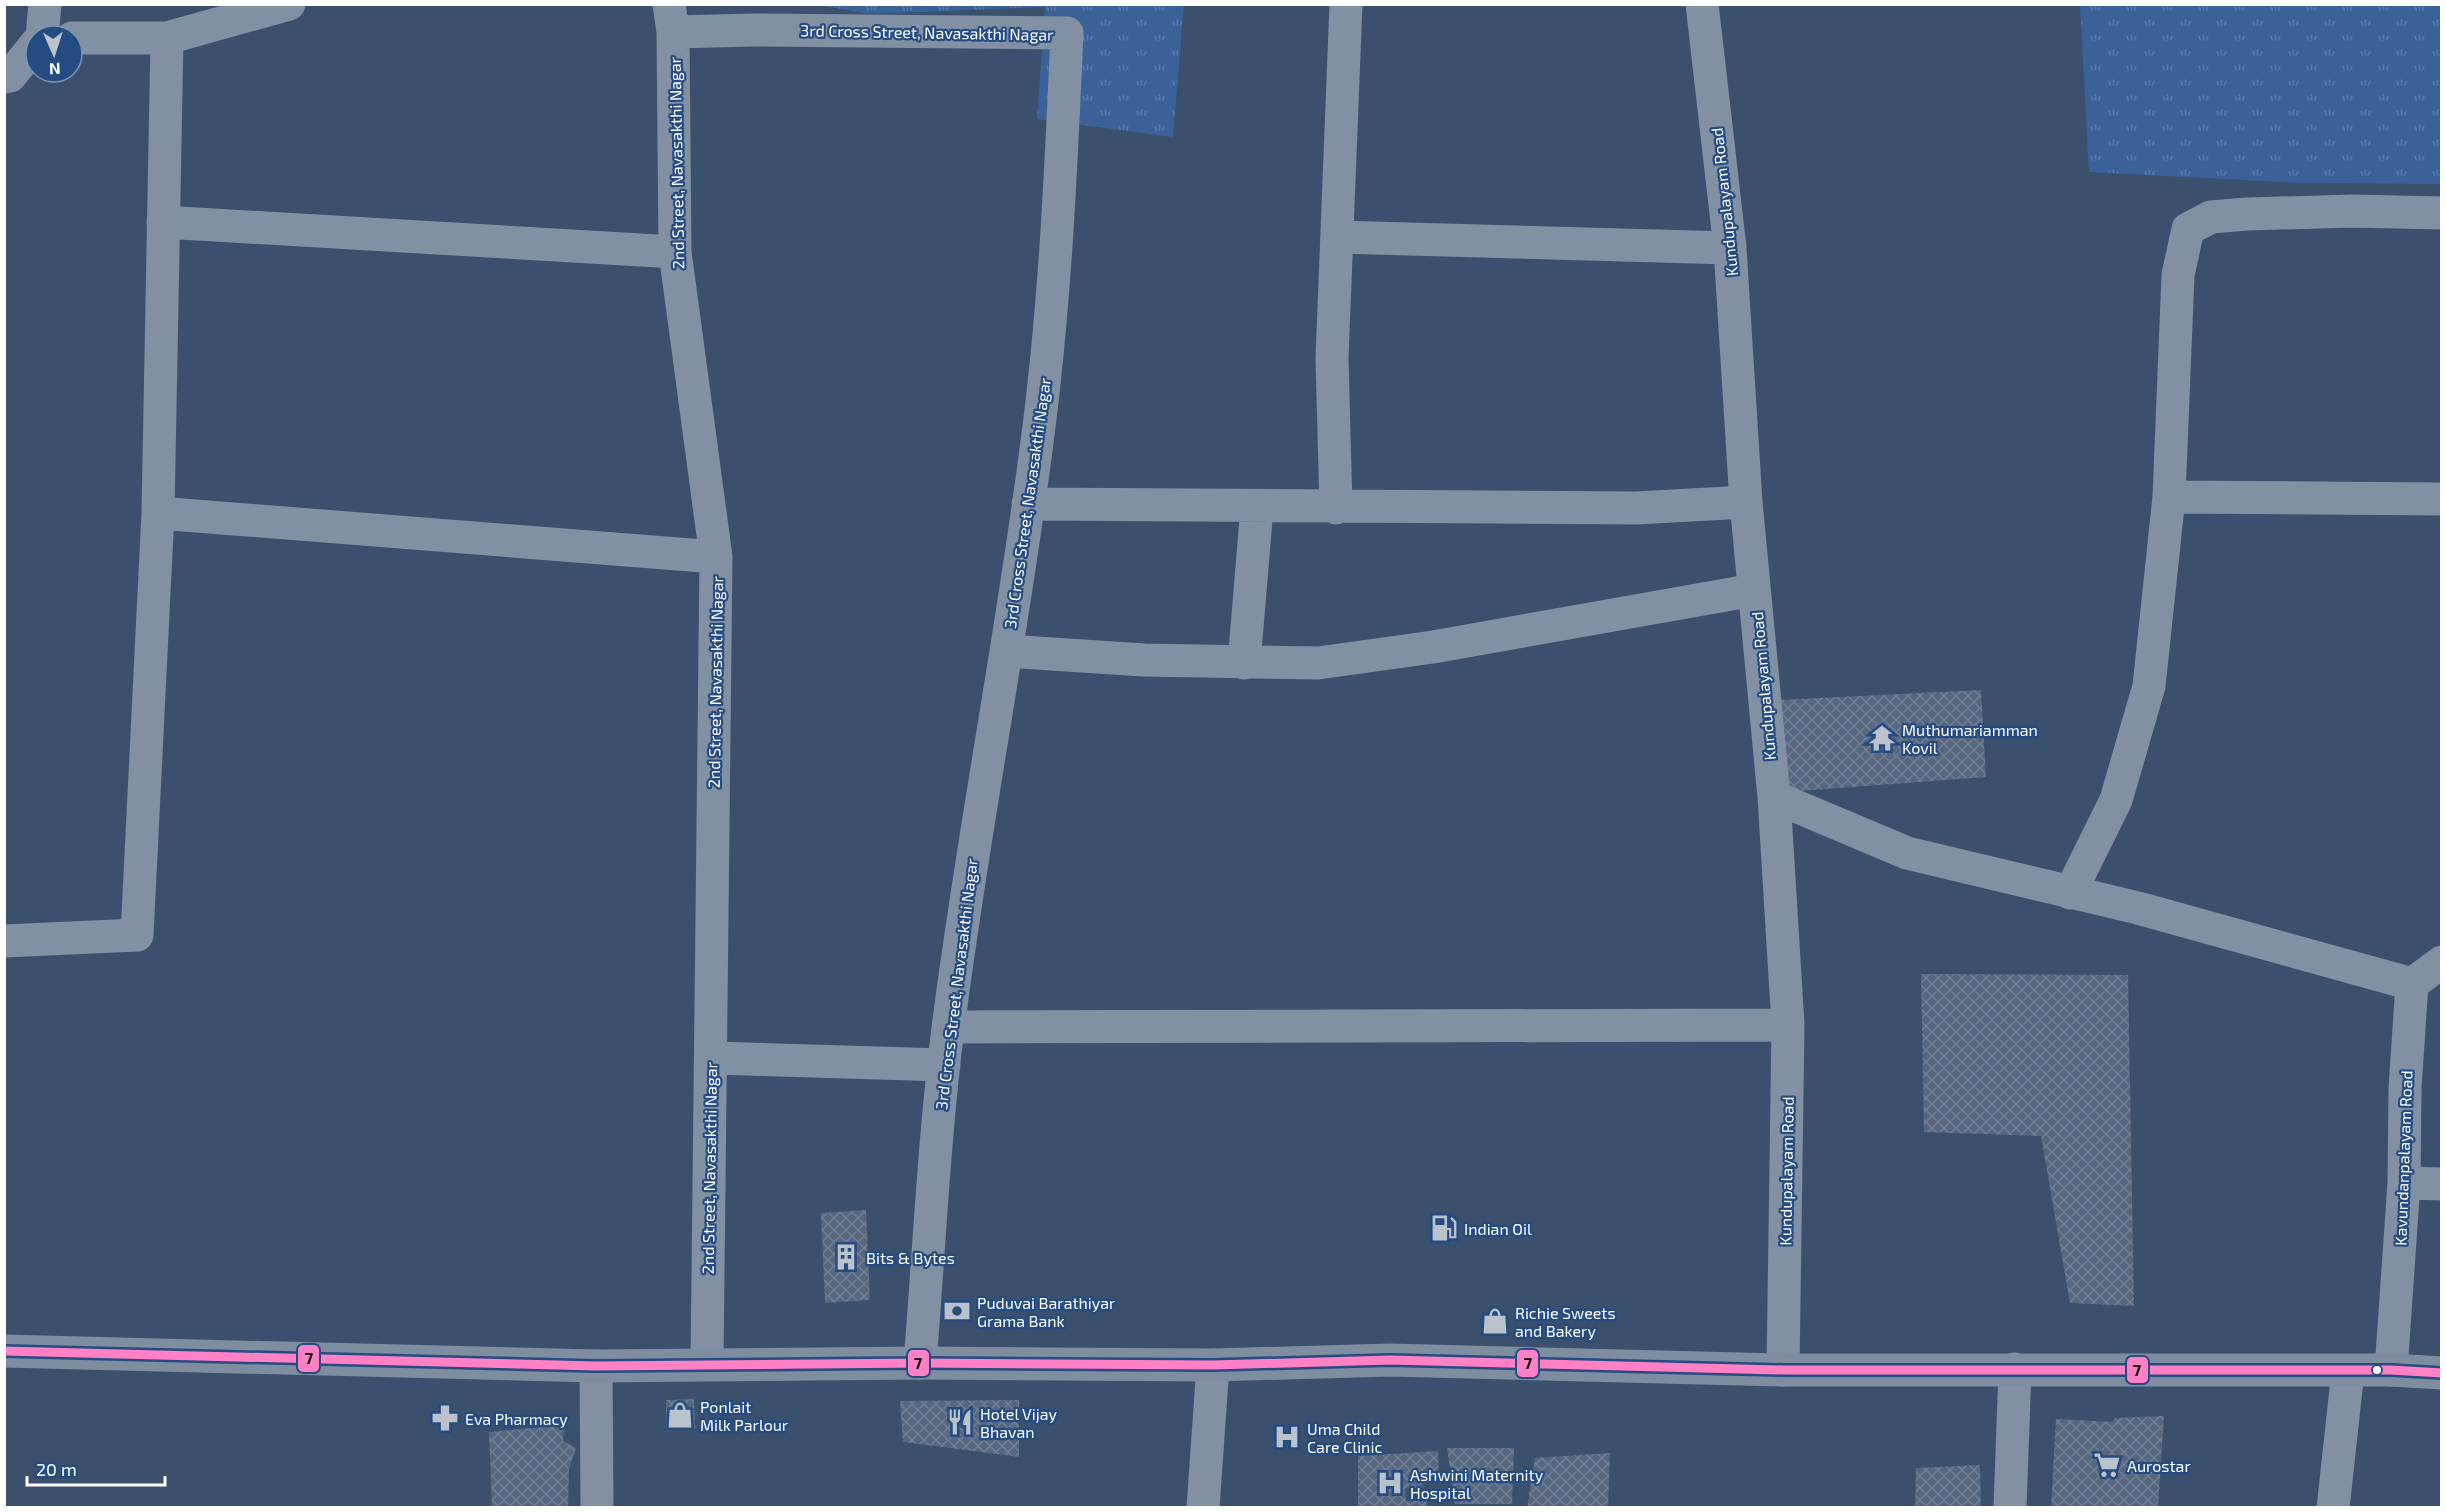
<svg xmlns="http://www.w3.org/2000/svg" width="2446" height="1512" font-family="'Exo 2',sans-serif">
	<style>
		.grass { fill: url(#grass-tufts) }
		.building { fill: url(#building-cross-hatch) }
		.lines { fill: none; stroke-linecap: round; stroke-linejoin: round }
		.minor { stroke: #8190a3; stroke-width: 33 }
		.primary { stroke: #7f8da1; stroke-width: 33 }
		.bus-1-casing { stroke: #254c82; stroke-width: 14 }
		.bus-1 { stroke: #ff80c5; stroke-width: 9 }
		.bus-dot { fill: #fff; stroke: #254c82; stroke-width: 2 }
		.labels { text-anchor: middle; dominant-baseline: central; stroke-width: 4.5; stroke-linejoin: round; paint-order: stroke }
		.street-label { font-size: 16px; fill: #fff; stroke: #254c82 }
		.poi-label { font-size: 16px; fill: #fff; stroke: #254c82; text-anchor: start }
		.line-badge { stroke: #254c82; stroke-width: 2 }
		.pale-badge-label { font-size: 16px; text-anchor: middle; font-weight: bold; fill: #111 }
	</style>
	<defs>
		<pattern id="grass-tufts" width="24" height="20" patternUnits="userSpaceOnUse" patternTransform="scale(1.5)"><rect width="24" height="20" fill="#3a6299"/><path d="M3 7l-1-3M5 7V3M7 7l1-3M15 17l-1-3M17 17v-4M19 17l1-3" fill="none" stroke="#587aa8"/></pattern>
		<pattern id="building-cross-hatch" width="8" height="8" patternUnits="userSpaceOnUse" patternTransform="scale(1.5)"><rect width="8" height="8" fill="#56677f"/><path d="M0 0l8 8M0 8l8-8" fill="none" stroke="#6f7e92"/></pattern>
	</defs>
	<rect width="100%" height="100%" fill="#3a506d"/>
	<path class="grass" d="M825 5H1184L1173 137 1037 119 1045 7 869 14 825 6Z
		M2080 5H2441V184L2300 183 2089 172Z"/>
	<path class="building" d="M1981 690 1986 777 1786 792 1777 700Z
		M1921 974 2128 975 2134 1306 2070 1303 2041 1136 1924 1132Z
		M866 1210 870 1300 825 1303 821 1213Z
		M694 1399 695 1429H666V1400Z
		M1019 1400V1457L903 1442 900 1401Z
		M2164 1416 2158 1508H2051L2056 1419 2112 1422 2115 1418Z
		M565 1425 563 1441 576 1448 569 1469 568 1508H492L489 1432Z
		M1447 1448H1514L1512 1504H1455Z
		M1438 1451 1439 1479 1422 1478 1423 1488H1405L1406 1501H1427V1508H1358V1456Z
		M1610 1453 1608 1508H1527L1535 1458Z
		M1980 1465 1981 1508H1915L1916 1468Z"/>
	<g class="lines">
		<path class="minor" d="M669 4 673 32 675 252 716 557 707 1363
			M1702 4 1730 248 1746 502 1774 797 1788 1025 1783 1370
			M673 32 753 30 1067 33C1061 170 1055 307 1037 442 1012 638 973 832 948 1028 934 1139 929 1251 920 1363
			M42 36 45 4
			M72 38H167L289 4
			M4 77 10 76 36 44
			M163 222 675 252
			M1337 237 1730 248
			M2169 497 2442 499
			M1028 504 1636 508 1746 502
			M1336 508 1332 358 1346 4
			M158 513 716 557
			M1006 651 1144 660 1318 663 1433 647 1754 590
			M1244 663 1257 507
			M1774 797 1907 853 2138 908 2412 984
			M2070 893 2116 800 2149 686 2169 497 2178 275 2188 229 2211 217 2247 214 2353 211 2442 213
			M4 941 137 935 158 513 167 38
			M949 1027 1788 1025
			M711 1058 944 1065
			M2404 1183 2442 1184
			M596 1366 597 1508
			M2391 1370 2404 1183 2405 1088 2412 984 2442 962
			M1203 1508 1213 1365
			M2010 1508 2015 1369
			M2333 1508 2348 1371"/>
		<path class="primary" d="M4 1351 596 1366 920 1363 1213 1365 1390 1360 1783 1370H2391L2442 1373"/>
		<g class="bus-1-casing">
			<path id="bus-1" d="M4 1351 596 1366 920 1363 1213 1365 1390 1360 1783 1370H2391L2442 1373"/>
		</g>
		<use href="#bus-1" class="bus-1"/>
	</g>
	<defs>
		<g id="temple-bare" transform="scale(2.07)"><path d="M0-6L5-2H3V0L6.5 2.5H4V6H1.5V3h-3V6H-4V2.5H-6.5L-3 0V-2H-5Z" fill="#bac2cc" stroke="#254c82" stroke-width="2.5" paint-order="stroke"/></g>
		<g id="fuel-bare" transform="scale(2.07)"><path d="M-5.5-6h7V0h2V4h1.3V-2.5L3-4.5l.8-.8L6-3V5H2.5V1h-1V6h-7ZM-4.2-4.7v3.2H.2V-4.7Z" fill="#bac2cc" stroke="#254c82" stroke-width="2.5" paint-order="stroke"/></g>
		<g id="building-bare" transform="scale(2.07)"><path d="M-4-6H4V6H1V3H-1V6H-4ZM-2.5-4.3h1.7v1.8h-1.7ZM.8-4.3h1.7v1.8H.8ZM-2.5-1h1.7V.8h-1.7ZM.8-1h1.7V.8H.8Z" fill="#bac2cc" stroke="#254c82" stroke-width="2.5" paint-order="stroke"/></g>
		<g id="bank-bare" transform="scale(2.07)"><path d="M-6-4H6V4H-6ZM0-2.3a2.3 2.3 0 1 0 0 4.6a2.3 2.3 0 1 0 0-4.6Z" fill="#bac2cc" stroke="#254c82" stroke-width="2.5" paint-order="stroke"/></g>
		<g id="shop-bare" transform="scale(2.07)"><path d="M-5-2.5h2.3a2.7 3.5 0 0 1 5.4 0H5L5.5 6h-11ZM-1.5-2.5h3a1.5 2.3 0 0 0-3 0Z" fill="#bac2cc" stroke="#254c82" stroke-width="2.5" paint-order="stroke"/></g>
		<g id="pharmacy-bare" transform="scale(2.07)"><path d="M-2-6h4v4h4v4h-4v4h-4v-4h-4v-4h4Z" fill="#bac2cc" stroke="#254c82" stroke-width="2.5" paint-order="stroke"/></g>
		<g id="restaurant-bare" transform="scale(2.07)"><path d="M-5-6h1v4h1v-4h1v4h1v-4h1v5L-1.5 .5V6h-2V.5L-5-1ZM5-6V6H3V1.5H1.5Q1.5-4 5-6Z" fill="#bac2cc" stroke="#254c82" stroke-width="2.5" paint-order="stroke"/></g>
		<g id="hospital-bare" transform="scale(2.07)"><path d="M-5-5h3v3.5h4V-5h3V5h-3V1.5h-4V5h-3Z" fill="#bac2cc" stroke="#254c82" stroke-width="2.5" paint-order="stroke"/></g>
		<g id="supermarket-bare" transform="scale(2.07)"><path d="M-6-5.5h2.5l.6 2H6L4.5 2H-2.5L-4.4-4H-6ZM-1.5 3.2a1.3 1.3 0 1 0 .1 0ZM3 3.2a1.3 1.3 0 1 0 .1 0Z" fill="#bac2cc" stroke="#254c82" stroke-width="2.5" paint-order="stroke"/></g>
	</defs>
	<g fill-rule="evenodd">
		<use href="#temple-bare" x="1882" y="738"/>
		<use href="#fuel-bare" x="1444" y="1228"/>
		<use href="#building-bare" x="846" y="1257"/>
		<use href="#bank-bare" x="957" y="1311"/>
		<use href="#shop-bare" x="1495" y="1321"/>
		<use href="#shop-bare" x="680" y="1415"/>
		<use href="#pharmacy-bare" x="445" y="1418"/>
		<use href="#restaurant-bare" x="960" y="1422"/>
		<use href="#hospital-bare" x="1287" y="1437"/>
		<use href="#supermarket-bare" x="2107" y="1465"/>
		<use href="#hospital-bare" x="1390" y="1483"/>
	</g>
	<circle class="bus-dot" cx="2377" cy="1370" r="5"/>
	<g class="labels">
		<g class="street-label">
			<text transform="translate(927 32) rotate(1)">3rd Cross Street, Navasakthi Nagar</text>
			<text transform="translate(676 163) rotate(-91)">2nd Street, Navasakthi Nagar</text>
			<text transform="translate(1724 202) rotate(-96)">Kundupalayam Road</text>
			<text transform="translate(1027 503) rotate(-82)">3rd Cross Street, Navasakthi Nagar</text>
			<text transform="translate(715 682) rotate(-89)">2nd Street, Navasakthi Nagar</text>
			<text transform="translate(1763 686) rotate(-95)">Kundupalayam Road</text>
			<text transform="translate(956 984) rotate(-83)">3rd Cross Street, Navasakthi Nagar</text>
			<text transform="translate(2403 1158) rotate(-88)">Kavundanpalayam Road</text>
			<text transform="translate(709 1168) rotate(-89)">2nd Street, Navasakthi Nagar</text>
			<text transform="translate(1786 1171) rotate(-89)">Kundupalayam Road</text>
		</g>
		<g class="poi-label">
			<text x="1902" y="729">Muthumariamman<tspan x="1902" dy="18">Kovil</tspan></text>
			<text x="1464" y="1228">Indian Oil</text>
			<text x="866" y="1257">Bits &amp; Bytes</text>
			<text x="977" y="1302">Puduvai Barathiyar<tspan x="977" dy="18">Grama Bank</tspan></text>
			<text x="1515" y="1312">Richie Sweets<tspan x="1515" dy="18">and Bakery</tspan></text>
			<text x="700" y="1406">Ponlait<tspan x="700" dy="18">Milk Parlour</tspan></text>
			<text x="980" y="1413">Hotel Vijay<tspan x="980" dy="18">Bhavan</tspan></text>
			<text x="465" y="1418">Eva Pharmacy</text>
			<text x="1307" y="1428">Uma Child<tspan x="1307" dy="18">Care Clinic</tspan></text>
			<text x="2127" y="1465">Aurostar</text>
			<text x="1410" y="1474">Ashwini Maternity<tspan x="1410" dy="18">Hospital</tspan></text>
		</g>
	</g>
	<g class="line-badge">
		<rect x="297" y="1344" width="23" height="29" rx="6" fill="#ff80c5"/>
		<rect x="907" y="1349" width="23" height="28" rx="6" fill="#ff80c5"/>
		<rect x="1516" y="1349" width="23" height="29" rx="6" fill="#ff80c5"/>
		<rect x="2126" y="1356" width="23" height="28" rx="6" fill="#ff80c5"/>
	</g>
	<g class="pale-badge-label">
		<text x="309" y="1364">7</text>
		<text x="918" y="1369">7</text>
		<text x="1528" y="1369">7</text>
		<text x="2137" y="1376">7</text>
	</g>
	<rect width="2446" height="1512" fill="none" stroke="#ffffff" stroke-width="12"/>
	<g transform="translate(54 54) rotate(177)"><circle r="28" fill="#254c82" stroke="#7c94b4" stroke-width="1.5"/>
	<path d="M0-4.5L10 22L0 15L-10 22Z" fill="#bac2cc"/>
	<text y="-9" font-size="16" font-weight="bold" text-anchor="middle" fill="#ffffff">N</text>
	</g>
	<path d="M27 1476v9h138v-9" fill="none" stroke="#ffffff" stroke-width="3"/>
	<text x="36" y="1476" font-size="18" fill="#ffffff" stroke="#254c82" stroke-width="4.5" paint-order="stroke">20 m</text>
</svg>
